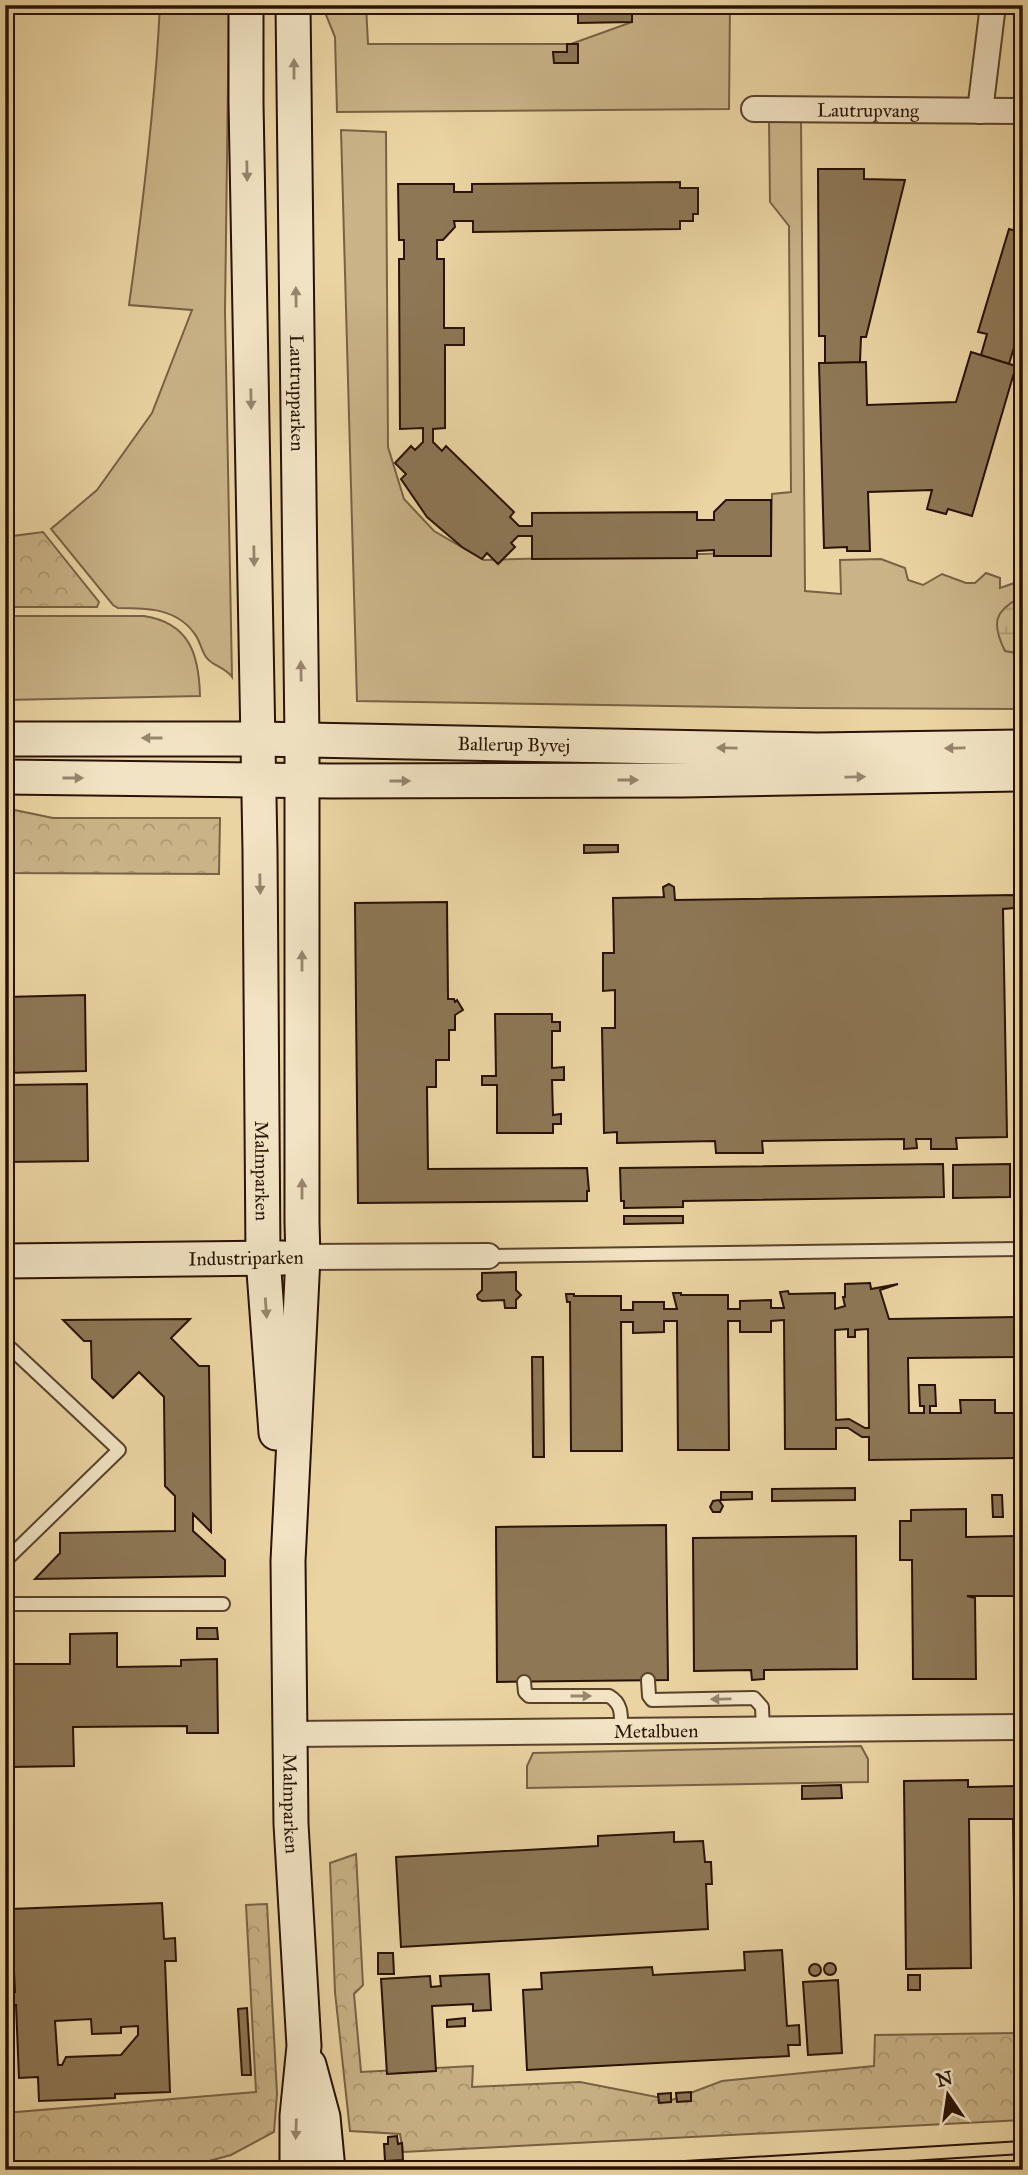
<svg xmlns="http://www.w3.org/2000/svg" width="1028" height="2175" font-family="'IM FELL Great Primer',serif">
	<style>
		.green { fill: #c9b387; stroke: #786244; stroke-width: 2 }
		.forest { fill: url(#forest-crowns); stroke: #786244; stroke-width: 2 }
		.wetland { fill: url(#wetland-marsh); stroke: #786244; stroke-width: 2 }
		.building { fill: #8d7755; stroke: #281202; stroke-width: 2; fill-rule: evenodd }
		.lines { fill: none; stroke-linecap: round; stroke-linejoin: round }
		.lane-casing { stroke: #58422a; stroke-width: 16 }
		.street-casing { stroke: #58422a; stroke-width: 28 }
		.secondary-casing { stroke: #281202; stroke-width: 37 }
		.lane { stroke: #f1e3c3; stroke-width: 12 }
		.street { stroke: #f1e3c3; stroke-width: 24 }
		.secondary { stroke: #f1e3c3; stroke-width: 33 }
		.tram { stroke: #281202; stroke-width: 2 }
		.oneway { fill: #97856c }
		.labels { text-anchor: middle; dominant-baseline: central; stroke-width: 5; stroke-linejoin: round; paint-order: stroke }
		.street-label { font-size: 19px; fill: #281202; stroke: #f1e3c3 }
	</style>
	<defs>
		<pattern id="forest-crowns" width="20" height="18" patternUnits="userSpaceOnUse" patternTransform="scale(1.75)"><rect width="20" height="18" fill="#c9b387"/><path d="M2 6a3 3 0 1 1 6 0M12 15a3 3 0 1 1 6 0" fill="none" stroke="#ad9973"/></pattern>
		<pattern id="wetland-marsh" width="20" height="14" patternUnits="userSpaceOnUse" patternTransform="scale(1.75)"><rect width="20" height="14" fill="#c9b387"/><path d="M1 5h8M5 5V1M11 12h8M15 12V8" fill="none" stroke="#ad9973"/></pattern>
	</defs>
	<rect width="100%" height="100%" fill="#ead4a2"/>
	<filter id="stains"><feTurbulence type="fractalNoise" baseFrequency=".00286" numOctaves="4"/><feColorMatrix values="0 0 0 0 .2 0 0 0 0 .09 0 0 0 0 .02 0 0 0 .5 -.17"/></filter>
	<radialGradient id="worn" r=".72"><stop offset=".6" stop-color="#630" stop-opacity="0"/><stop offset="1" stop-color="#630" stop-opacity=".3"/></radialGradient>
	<path class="green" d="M160 5H229L225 312 232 677C225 667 212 666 206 657 201 650 200 640 194 633 176 608 146 608 118 608L113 605 51 529 97 490 152 413 192 310 129 305C143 205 155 106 160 5Z
		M322 5H366L368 44H571L632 22V5H730L729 109 337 112 335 37Z
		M775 115 801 120 805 591 841 594 840 560 881 559 905 568 908 580 923 585 942 574 966 583H975L986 573 1000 578V588L1017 582 1014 568 1023 561V709L801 708 357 701 341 130 386 132 388 447 404 499 434 531 484 560 771 552 772 494 791 492 789 226 770 202 769 122Z
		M5 616H144C190 623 199 655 200 696L5 700Z
		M861 1746 868 1759V1782L527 1788V1766L533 1753Z"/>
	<path class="forest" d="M43 532 99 602 97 607H5V537Z
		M5 808 53 818H220L219 874 5 873Z
		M356 1854 363 1985 354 1994 361 2072 473 2066 472 2087 580 2082 672 2100 722 2081 874 2066 875 2035 1023 2033V2120L403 2152 400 2134 350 2131 335 1992 330 1863Z
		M267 1904 277 2094 274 2132 231 2155 176 2170H5V2113L256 2092 246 1905Z"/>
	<path class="wetland" d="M1023 596V654L1005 651C991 623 994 610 1023 596Z"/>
	<path class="building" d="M578 5H632V22L578 23Z
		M567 44H578V63H554L553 52H567Z
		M818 169H864V179L905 180 866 337H861L860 362 825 363V336H819Z
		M680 182V188H698V214H693V221H680V229L473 232V221H454L455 227 443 240H437V259H444V328H464V345H445V428L433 429V442L442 451 446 446 514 512 510 517 519 526H532V513L697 512V520H714V512L726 500H771V556H714V550L697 551V558L532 559V536H518L511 543 515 547 498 564 487 553 482 559 462 547 427 517 401 479 406 474 395 463 411 446 415 450 423 442V428L400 429 399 259H404V240H399L398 184H454V192H472V184Z
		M1009 229 1023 233V336L1018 334 1009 364 981 355 987 334 978 332Z
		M971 352 1016 366 972 516 948 509 946 514 927 509 932 490 868 492 870 551H847V547L824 548 819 363 866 362 867 405 956 402Z
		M584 845H618V852L584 853Z
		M669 884 674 887 675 900 1014 895V908L1003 909 1007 1137 956 1138 957 1149H931V1139H916L917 1148 904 1149V1139L762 1141 763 1153H716L715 1141 617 1143V1132L604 1133 602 1028H615V990L603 991V953H614L613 898 664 897 663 887Z
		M447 902 448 999H454L455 1002 457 1000 463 1010 455 1015V1030H449V1060H436V1087H427L428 1169 587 1168 589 1191H587V1201L358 1203 355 903Z
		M85 995 86 1071 5 1073V997Z
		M495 1014H552V1022H560V1031H552V1068L564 1067V1080H552L553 1115 561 1114V1124H553V1133H497V1085H482V1076H496Z
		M87 1084 88 1161 5 1162V1085Z
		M943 1164 944 1197 683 1201V1207L624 1208V1201H621L620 1168Z
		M1010 1164V1197L953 1198V1165Z
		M624 1216H683V1223L624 1224Z
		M516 1272V1290L521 1295 516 1300V1308H505L504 1300 482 1301 478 1299 477 1295 482 1290V1273Z
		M870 1283 871 1289 898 1284 880 1290 889 1319 1023 1317V1357L908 1358 909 1413H924V1406H920L919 1385H935L936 1406H930V1413H961L960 1400H995V1413H1023V1458L869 1460V1437H862L848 1428H836V1449H785L784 1320 771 1321V1332H740V1321H728L729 1450H678L677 1321H664V1332L633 1333V1322H621L622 1451H571L570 1302H567L566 1294H574V1296H621V1310H633V1302H664V1309H677L673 1293H681V1295H728V1309H740V1301L771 1300V1308H784L780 1292 788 1291 789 1294 835 1293V1309L845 1306 843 1297H845V1284ZM848 1329V1337H855V1330L868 1329 869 1428H865L849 1419 836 1420 835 1330Z
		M190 1319 171 1338 199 1366H209L211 1532 193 1514V1531L225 1560V1576L35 1579 60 1553V1533L175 1531V1496L165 1486 164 1397 139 1372 113 1398 92 1378 91 1341H84L63 1320Z
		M532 1357H543L544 1457H533Z
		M855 1488V1500L772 1501V1489Z
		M721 1492H752V1499L721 1500Z
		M992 1495H1002L1003 1517H993Z
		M719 1500 723 1506 720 1512H713L710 1507 713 1501Z
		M966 1509V1537L1023 1536V1677H1018L1016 1596H967L975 1598 976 1679H913L912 1560H900V1521H911V1510Z
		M666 1525 668 1680 497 1682 496 1527Z
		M856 1536 857 1669 764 1670V1679L752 1680 751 1670 694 1671 693 1538Z
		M197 1628H217L218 1639H197Z
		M117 1633V1667L181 1666V1660L217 1659 218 1733H187V1726L73 1727 74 1766 10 1767 9 1664H70V1634Z
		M968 1780V1787L1023 1786V1986H1015L1013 1819H969L971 1968 906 1969 904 1781Z
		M841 1785 842 1798 802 1799V1786Z
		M674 1832V1842L703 1841 705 1862H711L712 1884H706L708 1929 401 1947 396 1857 598 1846V1836Z
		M162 1903 164 1939 175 1938 176 1961H165L170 2092 115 2094V2098L39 2101 38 2077 19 2078 16 2005H7V1992H15L11 1909ZM91 2019 92 2034 121 2033V2027L138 2026V2035L121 2055 66 2057 62 2065H58L55 2021Z
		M782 1950 787 2026 799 2025 800 2045H788L789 2056 527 2070 523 1990 542 1989 541 1973 652 1967 653 1975 745 1970 744 1952Z
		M378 1953H393L394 1974H378Z
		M824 1969a6 6 0 1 1 12 0a6 6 0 1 1-12 0Z
		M809 1970a6 6 0 1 1 12 0a6 6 0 1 1-12 0Z
		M489 1974 491 2010 473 2011V2004L432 2006 436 2071 387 2074 381 1979 430 1976 431 1987 441 1986 440 1976Z
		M908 1975H920V1990H908Z
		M838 1980 842 2053 808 2055 803 1982Z
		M247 2008 251 2075H242L238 2009Z
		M465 2018V2026L447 2027V2020Z
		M691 2092V2101L677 2102 676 2093Z
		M671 2093V2102L659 2103 658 2094Z
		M397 2136 398 2144 402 2143 403 2160 385 2161 384 2144H388V2137Z"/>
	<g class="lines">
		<g class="lane-casing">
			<path id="lane" d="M488 1256 1023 1249
				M5 1343 119 1450 5 1561
				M5 1566 6 1604H223
				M648 1680 649 1696 652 1700 754 1698 762 1707 763 1730
				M524 1682 525 1692 529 1696H609C623 1704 621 1716 621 1731"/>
		</g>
		<g class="street-casing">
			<g id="street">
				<path id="s1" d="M754 109 1023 111"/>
				<path d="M980 111 993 5"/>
				<path d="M303 1257 488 1256"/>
				<path id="s2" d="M290 1734 1023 1727"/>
			</g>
		</g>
		<g class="secondary-casing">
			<g id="secondary">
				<path id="s3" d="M246 5V103L260 851 263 1258 276 1433"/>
				<path id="s4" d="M293 5 302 740V1223L303 1257 288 1561 291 1824 304 2046 297 2116V2170"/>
				<path id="s5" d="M5 739H258L818 750 1023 747"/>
				<path d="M5 777 332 781 684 780 1023 774"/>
				<path d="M5 1261 283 1258"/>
				<path d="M309 2065 323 2117 328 2170"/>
			</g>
		</g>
		<use href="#lane" class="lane"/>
		<use href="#street" class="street"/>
		<use href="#secondary" class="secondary"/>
		<path class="tram" d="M534 2170 1023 2141
			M765 2170 1023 2154"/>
	</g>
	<defs><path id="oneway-solid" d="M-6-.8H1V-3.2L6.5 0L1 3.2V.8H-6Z" transform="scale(1.75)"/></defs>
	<g class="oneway">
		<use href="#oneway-solid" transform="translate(294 69) rotate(-90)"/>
		<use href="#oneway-solid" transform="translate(247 171) rotate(89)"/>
		<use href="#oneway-solid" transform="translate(296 297) rotate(-91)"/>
		<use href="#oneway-solid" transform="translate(251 399) rotate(89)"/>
		<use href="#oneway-solid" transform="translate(254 556) rotate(89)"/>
		<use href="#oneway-solid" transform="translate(301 671) rotate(-91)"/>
		<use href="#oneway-solid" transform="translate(152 738) rotate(-180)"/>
		<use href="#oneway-solid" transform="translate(727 748) rotate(-179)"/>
		<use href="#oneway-solid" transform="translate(955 748) rotate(179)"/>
		<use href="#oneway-solid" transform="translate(855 777) rotate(-1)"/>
		<use href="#oneway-solid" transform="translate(73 778)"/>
		<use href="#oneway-solid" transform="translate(628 780)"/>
		<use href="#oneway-solid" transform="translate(400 781)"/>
		<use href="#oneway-solid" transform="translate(260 884) rotate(89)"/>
		<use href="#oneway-solid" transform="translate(302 961) rotate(-90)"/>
		<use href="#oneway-solid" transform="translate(302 1189) rotate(-90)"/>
		<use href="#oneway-solid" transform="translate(266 1308) rotate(86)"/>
		<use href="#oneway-solid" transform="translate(581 1696)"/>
		<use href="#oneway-solid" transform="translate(721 1699) rotate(179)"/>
		<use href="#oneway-solid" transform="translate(296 2129) rotate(92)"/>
	</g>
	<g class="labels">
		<g class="street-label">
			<text stroke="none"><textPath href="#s1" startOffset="114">Lautrupvang</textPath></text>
			<text stroke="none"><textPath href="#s4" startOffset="388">Lautrupparken</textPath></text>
			<text stroke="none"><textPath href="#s5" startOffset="509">Ballerup Byvej</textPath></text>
			<text stroke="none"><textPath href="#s3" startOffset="1166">Malmparken</textPath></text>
			<text transform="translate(246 1258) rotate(-1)">Industriparken</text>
			<text stroke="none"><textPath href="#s2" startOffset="366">Metalbuen</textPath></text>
			<text stroke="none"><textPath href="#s4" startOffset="1799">Malmparken</textPath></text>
		</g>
	</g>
	<rect width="1028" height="2175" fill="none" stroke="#ead4a2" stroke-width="28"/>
	<rect x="7" y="7" width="1014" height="2161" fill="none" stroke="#281202" stroke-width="3.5"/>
	<rect x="14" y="14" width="1000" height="2147" fill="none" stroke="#281202" stroke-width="2"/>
	<g transform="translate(948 2095) rotate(347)" stroke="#f1e3c3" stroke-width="5" paint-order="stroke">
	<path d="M0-5L12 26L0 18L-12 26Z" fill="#281202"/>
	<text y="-10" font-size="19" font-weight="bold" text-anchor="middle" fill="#281202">N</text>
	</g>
	<rect width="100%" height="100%" filter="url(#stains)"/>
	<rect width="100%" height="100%" fill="url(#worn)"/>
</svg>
